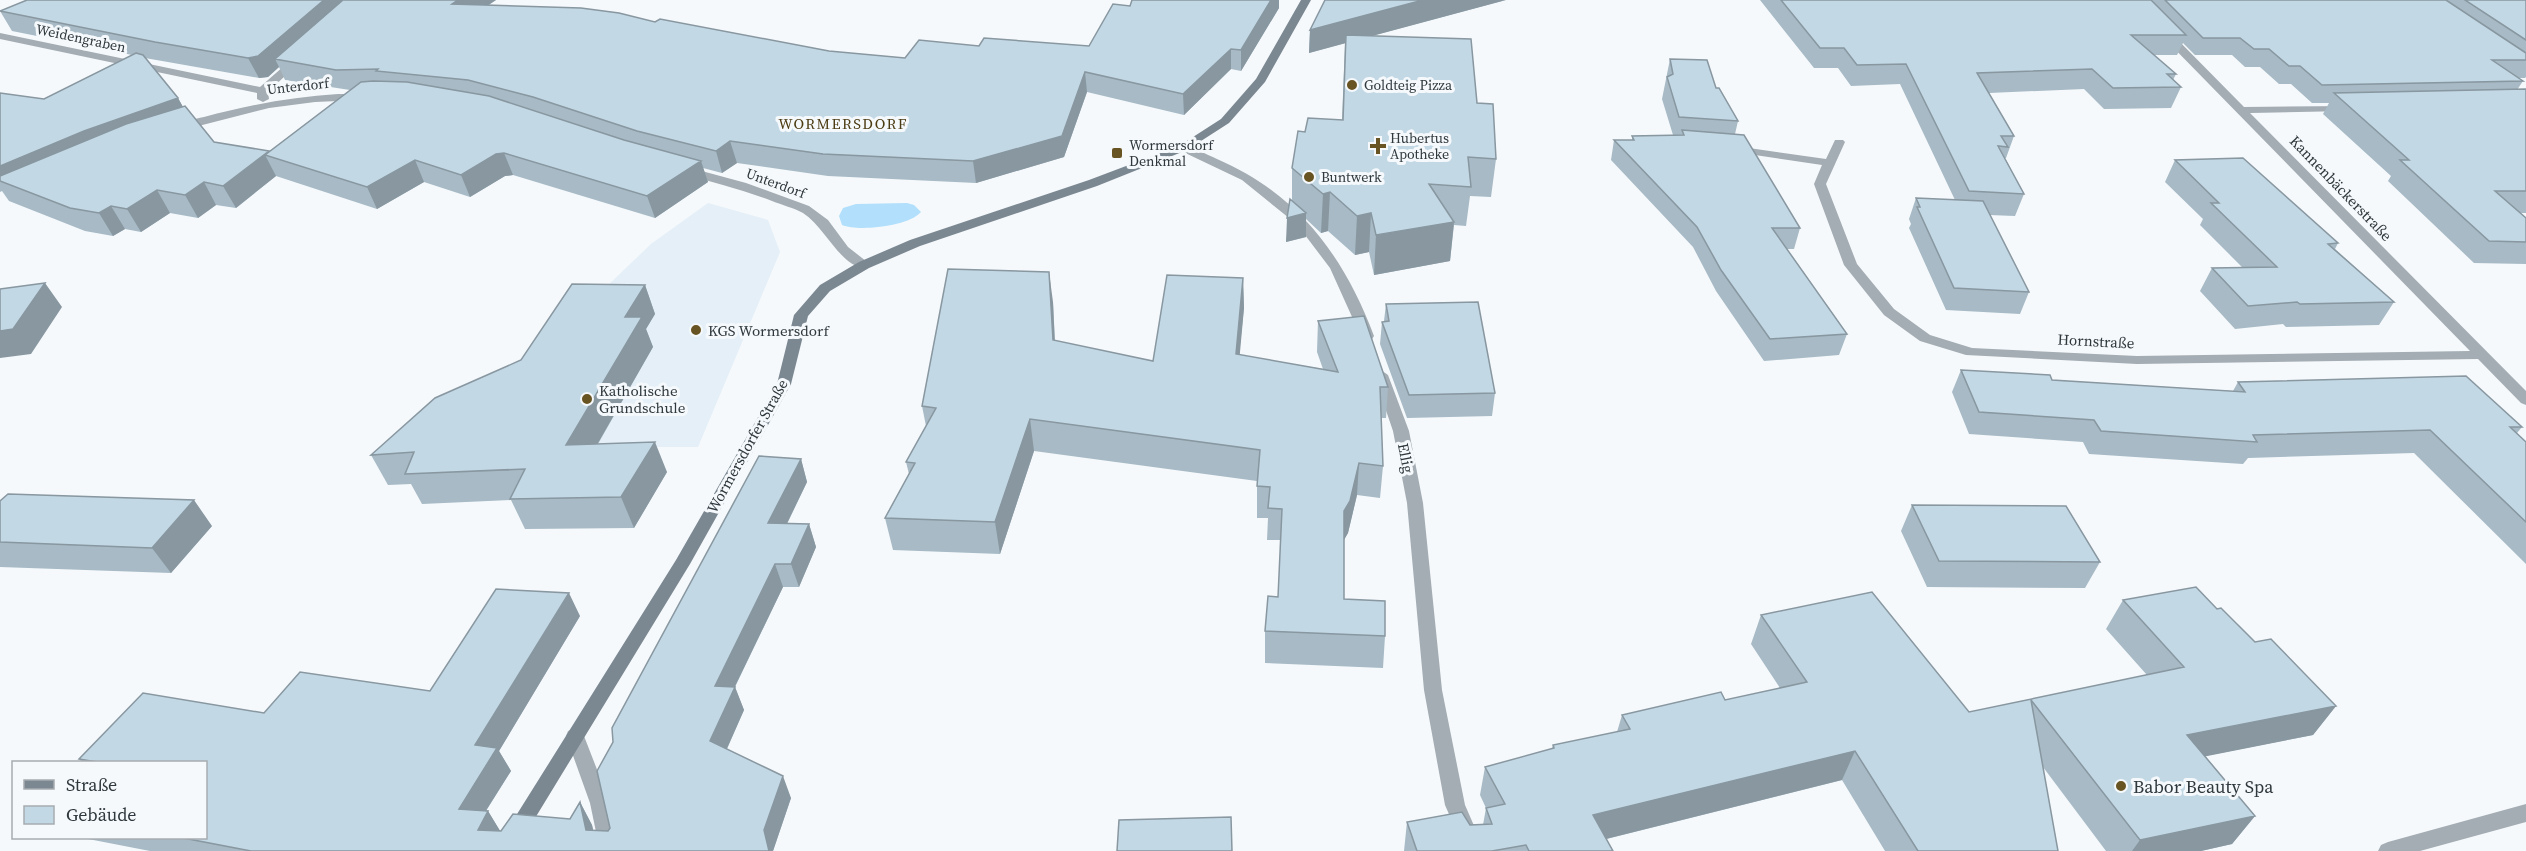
<svg xmlns="http://www.w3.org/2000/svg" width="2526" height="851" font-family="'Source Serif 4',serif">
	<style>
		.built { fill: #e4eff7 }
		.green { fill: #b2dffb }
		.lines { fill: none; stroke-linecap: round; stroke-linejoin: round }
		.street { fill: #a4adb3; fill-rule: evenodd }
		.secondary { fill: #7b8891; fill-rule: evenodd }
		.wall { fill: #a7bac5; fill-rule: evenodd }
		.shaded-wall { fill: #8897a0 }
		.building { fill: #c2d8e5; stroke: #8897a0; stroke-width: 1.5 }
		.poi-dot { fill: #685322; stroke: #f5f9fc; stroke-width: 2 }
		.labels { text-anchor: middle; dominant-baseline: central; stroke-width: 6; stroke-linejoin: round; paint-order: stroke }
		.far-street-label { font-size: 14px; fill: #2f383d; stroke: #f5f9fc }
		.far-poi-label { font-size: 14px; fill: #2f383d; stroke: #f5f9fc; text-anchor: start }
		.far-quarter-label { font-size: 15px; letter-spacing: 1.5px; fill: #4c3b13; stroke: #f5f9fc }
		.street-label { font-size: 15px; fill: #2f383d; stroke: #f5f9fc }
		.poi-label { font-size: 15px; fill: #2f383d; stroke: #f5f9fc; text-anchor: start }
		.near-poi-label { font-size: 18px; fill: #2f383d; stroke: #f5f9fc; text-anchor: start }
	</style>
	<rect width="100%" height="100%" fill="#f5f9fc"/>
	<path class="built" d="M708 203 768 220 780 252 698 447H596L653 347 603 290 651 244Z"/>
	<path class="green" d="M907 203 914 205 921 212C909 226 859 232 842 225L839 216 843 208 856 204Z"/>
	<g class="lines">
		<path class="street" d="M2162 32H2170L2244 107 2350 106V110L2346 111 2250 113 2526 391V405L2521 403 2478 359 2137 364 1966 355 1920 341 1884 315 1844 265 1814 184 1822 165 1735 152 1729 149 1735 146 1826 159 1835 140H1843L1845 142 1826 184 1857 264 1894 309 1930 335 1972 348 2137 356 2470 351 2162 36Z
			M0 33 260 87 292 59 301 61 268 92 269 99 263 102 257 99V93L0 39Z
			M338 94H361L366 97 361 100 315 102 269 108 179 131 173 128C181 122 194 119 204 117 248 105 292 97 338 94Z
			M1183 145C1195 148 1206 154 1217 159 1298 194 1344 256 1374 336L1372 339H1362L1330 268 1305 235 1289 218 1242 180 1179 150 1177 148Z
			M687 167 746 183 809 206 828 220 848 247 871 265 864 269C837 262 826 228 803 213 794 208 782 205 772 201 743 190 713 182 683 174L681 171Z
			M1381 370 1388 375 1409 431 1423 503 1442 690 1465 805 1485 851H1465L1445 805 1424 690 1407 503 1393 431 1374 375Z
			M575 728 582 731 584 736 610 803 620 851H600L590 803 566 736 568 731Z
			M2526 804V822L2420 851H2378L2381 845 2388 842Z"/>
		<path class="secondary" d="M1301 0H1311L1265 82 1229 123 1187 150 1097 186 920 246 869 268 830 291 808 316 791 384 690 564 515 851H494L676 560 777 384 794 315 820 285 859 262 910 240 1089 180 1179 146 1221 119 1256 79Z"/>
	</g>
	<path class="wall" d="M27 0H496L489 5 655 22 829 51 905 58 979 46H1089L1130 6 1132 0H1279V8L1241 71 1231 69 1184 115 1087 92 1064 157 976 183 828 176 737 163 722 173 703 168 708 182 655 218 513 175 505 176 470 197 424 182 377 209 276 176 236 208 216 205 198 218 170 213 141 232 125 229 113 236 85 231 9 201 2 191 0 192V93L44 99 132 55 12 31 0 11ZM145 58 259 78 268 77 279 67 285 80 350 90 270 151 214 142 183 107 178 98Z
		M1506 0 1371 36 1477 103 1496 159 1491 197 1470 196 1466 226 1454 225 1450 261 1374 275 1369 252 1355 255 1328 231 1321 233 1306 219V237L1286 242 1292 201V168L1305 132 1342 120 1345 43 1309 53 1310 30Z
		M1760 0H2526V77L2525 78H2518L2523 81 2517 90 2526 89V213H2520L2526 218V264L2474 263 2388 181 2391 176 2323 114 2329 103H2312L2291 84H2279L2260 67H2245L2232 55H2195L2183 43 2177 55H2154L2176 74 2173 80 2181 87 2171 108 2104 109 2084 89 1989 93 2014 136 2006 158H2005L2024 194 2015 216 1989 215 2029 292 2020 314 1946 310 1909 228 1911 224 1909 219 1916 198 1955 200 1900 84 1851 86 1838 68H1814Z
		M1670 59 1716 88 1738 121 1735 134 1800 228 1794 249H1787L1847 334 1839 355 1764 361 1716 291 1693 247 1611 160 1614 140H1632V136L1673 135 1662 99Z
		M2175 160 2338 243 2335 249 2394 302 2379 325 2286 327 2283 324 2235 329 2200 291 2212 268H2243L2200 225 2203 219 2165 182Z
		M1243 278 1244 308 1239 355 1323 369 1317 352 1318 321 1388 387 1386 418H1381L1383 466 1380 498 1357 495 1348 533 1344 540V599L1385 636 1383 668 1265 663V631L1278 597 1281 540H1267L1268 518H1257V481L1034 451 1000 554 893 550 885 518 909 474 906 462 926 426 922 406 1053 302 1055 341 1153 361Z
		M645 285 655 314 646 329 653 347 598 444 667 472 634 528 525 529 511 500 422 504 411 484 388 485 371 455 521 360Z
		M1386 304 1495 393 1492 416 1407 418 1380 344 1382 322 1384 321Z
		M1961 370 2052 380 2233 391 2238 382 2522 427 2517 433 2526 442V564L2414 453 2248 458 2243 464 2089 454 2083 442 1969 434 1952 392Z
		M801 459 807 482 787 524H809L816 547 799 587H783L735 687 744 710 727 749 791 798 773 851H150L78 837H206V762H82L79 759 264 713 430 691 580 616 499 751 511 771 486 811H488L500 831 570 819 580 802 592 825 593 830 608 831 610 828Z
		M1912 505 2100 562 2085 588 1927 587 1901 531Z
		M212 526 171 573 0 567V542Z
		M2123 600 2217 609 2255 642 2336 706 2313 735 2205 756 2255 816 2232 844 2201 851H2106L2043 767 2058 851H1885L1842 780 1606 839 1613 851H1404L1407 822 1470 825H1483L1486 808 1480 795 1485 767 1552 749 1553 745 1617 732 1622 715 1725 700 1780 688 1751 644 1761 615 1969 712 2147 675 2106 629Z"/>
	<path class="shaded-wall" d="M324 0H356L275 59 279 67 268 77 259 78 248 58Z
		M458 0H496L460 23 452 4Z
		M1271 0H1279V8L1241 71V50Z
		M1423 0H1506L1309 53 1310 30Z
		M1231 49V69L1184 115 1183 94Z
		M1085 72 1087 92 1064 157 976 183 973 161Z
		M178 98 189 118 0 181V166L84 131Z
		M730 141 737 163 722 173 716 151Z
		M269 151 265 155 276 176 236 208 223 186Z
		M504 153 513 175 505 176 470 197 461 175 496 154Z
		M415 160 424 182 377 209 367 187Z
		M701 161 708 182 655 218 647 196Z
		M204 182 216 205 198 218 185 195Z
		M157 190 170 213 141 232 127 209Z
		M1330 192 1328 231 1321 233 1323 194Z
		M111 206 125 229 113 236 99 213Z
		M1306 213V237L1286 242 1287 218Z
		M1371 213 1369 252 1355 255 1357 216Z
		M1454 222 1450 261 1374 275 1376 235Z
		M1049 272 1053 302 1056 371 1053 340Z
		M1243 278 1244 308 1237 385 1236 354Z
		M45 283 62 307 31 354 0 358V331Z
		M645 285 655 314 646 329 653 347 579 476 566 445 625 317Z
		M1030 419 1034 451 1000 554 995 522Z
		M655 442 667 472 634 528 621 497Z
		M801 459 807 482 776 546 768 523Z
		M1359 463 1357 495 1348 533 1342 543 1344 511Z
		M194 500 212 526 171 573 152 548Z
		M809 524 816 547 799 587 791 564Z
		M775 564 783 587 724 709 715 686Z
		M569 593 580 616 499 751 511 771 473 831 459 809 475 745Z
		M735 687 744 710 720 764 710 741Z
		M2336 706 2313 735 2167 764 2187 735Z
		M1855 751 1842 780 1586 844 1593 815Z
		M783 776 791 798 773 851H769L764 830Z
		M580 802 592 825 598 851 586 830Z
		M488 811 502 834 478 830Z
		M2255 816 2232 844 2201 851H2132L2140 840Z"/>
	<path class="building" d="M27 0H324L258 56 248 58 155 42 0 11Z
		M343 0H458L452 4 581 8 619 13 655 22 660 19 829 51 905 58 919 40 979 46 984 38 1089 46 1113 4 1130 6 1132 0H1271L1241 50 1231 49 1183 94 1085 72 1062 136 973 161 823 154 730 141 716 151 637 131 533 97 468 80 376 71 378 69 336 70 275 59Z
		M1325 0H1423L1310 30Z
		M1781 0H2151L2186 35H2131L2176 74H2167L2181 87 2113 88 2092 69 1977 73 2014 136H2001L2008 147 1998 146 2024 194 1969 191 1906 64 1857 65 1844 48H1820Z
		M2165 0H2446L2526 53V60H2492L2523 81 2322 85 2300 66H2289L2269 49H2254L2240 38H2203Z
		M2465 0H2526V40Z
		M1346 35 1471 39 1477 103 1493 104 1496 159 1468 157 1471 187 1429 184 1454 222 1376 235 1371 213 1357 216 1330 192 1323 194 1292 168 1298 131 1305 132 1308 118 1343 120Z
		M136 53 143 55 178 98 84 131 0 166V93L44 99Z
		M1670 59 1707 60 1716 88H1719L1738 121 1679 117 1667 77 1673 74Z
		M373 81 407 82 489 96 624 140 701 161 647 196 504 153 496 154 461 175 415 160 367 187 265 155 361 82Z
		M2526 89V191H2495L2526 218V242L2489 241 2400 160H2409L2334 93Z
		M185 106 214 142 269 151 223 186 204 182 185 195 157 190 127 209 111 206 99 213 70 208 0 181V176L126 124Z
		M1682 130 1744 135 1800 228H1772L1847 334 1770 339 1721 270 1697 227 1614 140H1634L1632 136 1684 135Z
		M2243 158 2338 243 2328 244 2394 302 2300 304 2297 302 2248 306 2212 268 2277 267 2211 203H2219L2175 160Z
		M1916 198 1983 201 2029 292 1954 288 1917 207H1920Z
		M1290 199 1306 213 1287 218Z
		M948 269 1049 272 1053 340 1153 361 1167 275 1243 278 1236 354 1338 372 1318 321 1364 316 1388 387H1380L1383 466 1359 463 1350 501 1344 511V599L1385 601V636L1265 631 1268 596 1278 597 1282 509 1268 508 1270 487 1257 486 1260 450 1030 419 995 522 885 518 915 463 906 462 936 408 922 406Z
		M45 283 13 329 0 331V289Z
		M572 284 645 285 625 317H642L566 445 655 442 621 497 510 499 525 469 405 474 414 452 371 455 435 398 521 360Z
		M1478 302 1495 393 1409 395 1382 322 1389 321 1386 304Z
		M1961 370 2050 375 2052 380 2245 392 2238 382 2466 376 2522 427H2510L2526 442V522L2430 430 2253 435 2257 442 2101 431 2094 420 1979 412Z
		M759 456 801 459 768 523 809 524 791 564H775L715 686 735 687 710 741 783 776 764 830 769 851H251L178 837H206V762H97L79 759 143 693 264 713 300 672 430 691 496 589 569 593 475 745 497 748 459 809 488 811 478 830 501 831 513 814 570 819 580 802 586 830 608 831 610 828 597 771 613 742 612 728Z
		M8 494 194 500 152 548 0 542V501Z
		M1912 505 2066 506 2100 562 1939 561Z
		M2196 587 2217 609 2221 608 2255 642 2271 639 2336 706 2187 735 2255 816 2140 840 2031 700 2058 851H1918L1855 751 1593 815 1613 851H1529L1526 845 1492 851H1417L1407 822 1462 812 1470 825 1492 824 1486 808 1505 804 1485 767 1554 748 1553 745 1630 729 1622 715 1721 692 1725 700 1807 682 1761 615 1872 592 1969 712 2184 667 2123 600Z
		M1231 817 1232 851H1117L1119 820Z"/>
	<g class="poi-dot">
		<circle cx="1352" cy="85" r="6"/>
		<path d="M1375 137h6v6h6v6h-6v6h-6v-6h-6v-6h6z"/>
		<rect x="1111" y="147" width="12" height="12" rx="3"/>
		<circle cx="1309" cy="177" r="6"/>
		<circle cx="696" cy="330" r="6"/>
		<circle cx="587" cy="399" r="6"/>
		<circle cx="2121" cy="786" r="6"/>
	</g>
	<g class="labels">
		<g class="far-street-label">
			<text transform="translate(81 38) rotate(12)">Weidengraben</text>
			<text transform="translate(298 86) rotate(-6)">Unterdorf</text>
			<text transform="translate(776 183) rotate(20)">Unterdorf</text>
		</g>
		<g class="far-poi-label">
			<text x="1364" y="85">Goldteig Pizza</text>
			<text x="1390" y="138">Hubertus<tspan x="1390" dy="16">Apotheke</tspan></text>
			<text x="1129" y="145">Wormersdorf<tspan x="1129" dy="16">Denkmal</tspan></text>
			<text x="1321" y="177">Buntwerk</text>
		</g>
		<g class="far-quarter-label">
			<text x="843" y="123">WORMERSDORF</text>
		</g>
		<g class="street-label">
			<text transform="translate(2341 188) rotate(46)">Kannenbäckerstraße</text>
			<text transform="translate(2096 341) rotate(3)">Hornstraße</text>
			<text transform="translate(747 446) rotate(-61)">Wormersdorfer Straße</text>
			<text transform="translate(1406 458) rotate(79)">Ellig</text>
		</g>
		<g class="poi-label">
			<text x="708" y="330">KGS Wormersdorf</text>
			<text x="599" y="390">Katholische<tspan x="599" dy="17">Grundschule</tspan></text>
		</g>
		<g class="near-poi-label">
			<text x="2133" y="786">Babor Beauty Spa</text>
		</g>
	</g>
	<rect x="12" y="761" width="195" height="78" fill="#f5f9fc" stroke="#a6acb0" stroke-width="1.5"/>
	<rect x="24" y="780" width="30" height="9" fill="#7b8891" stroke="#a6acb0" stroke-width="1.5"/>
	<text x="66" y="791" font-size="18" fill="#2f383d">Straße</text>
	<rect x="24" y="806" width="30" height="18" fill="#c2d8e5" stroke="#a6acb0" stroke-width="1.5"/>
	<text x="66" y="821" font-size="18" fill="#2f383d">Gebäude</text>
</svg>
